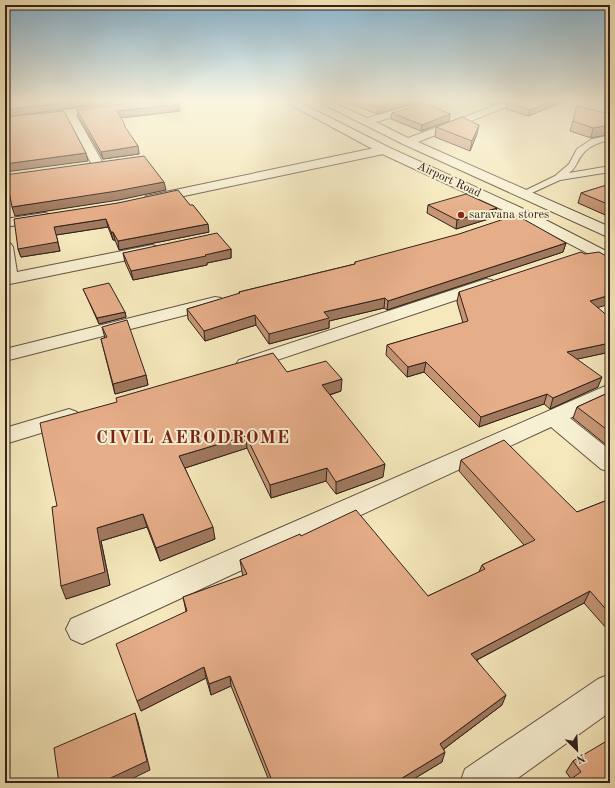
<svg xmlns="http://www.w3.org/2000/svg" width="615" height="788" font-family="'Old Standard TT',serif">
	<style>
		.lines { fill: none; stroke-linecap: round; stroke-linejoin: round }
		.service-casing { stroke: #635444; stroke-width: 2 }
		.minor-casing { stroke: #635444; stroke-width: 2 }
		.tertiary-casing { stroke: #635444; stroke-width: 2 }
		.service { fill: #f8f0d3; fill-rule: evenodd }
		.minor { fill: #f8f0d3; fill-rule: evenodd }
		.tertiary { fill: #f8f0d3; fill-rule: evenodd }
		.wall { fill: #c59575; stroke: #32221c }
		.shaded-wall { fill: #a0795f; stroke: #32221c }
		.building { fill: #e5ad88; stroke: #32221c }
		.poi-dot { fill: #8f2418; stroke: #f8f0d3; stroke-width: 1.5 }
		.labels { text-anchor: middle; dominant-baseline: central; stroke-width: 4; stroke-linejoin: round; paint-order: stroke }
		.far-street-label { font-size: 12px; fill: #32221c; stroke: #f8f0d3 }
		.far-poi-label { font-size: 12px; fill: #32221c; stroke: #f8f0d3; text-anchor: start }
		.district-label { font-size: 18px; font-weight: bold; letter-spacing: 1px; fill: #7a1f14; stroke: #f8f0d3 }
	</style>
	<rect width="100%" height="100%" fill="#f5e8bc"/>
	<filter id="stains"><feTurbulence type="fractalNoise" baseFrequency=".005" numOctaves="4"/><feColorMatrix values="0 0 0 0 .2 0 0 0 0 .09 0 0 0 0 .02 0 0 0 .5 -.17"/></filter>
	<radialGradient id="worn" r=".72"><stop offset=".6" stop-color="#630" stop-opacity="0"/><stop offset="1" stop-color="#630" stop-opacity=".3"/></radialGradient>
	<g class="lines">
		<g class="service-casing">
			<path id="service" d="M610 135V140C600 142 588 146 582 155 576 162 578 166 569 173L610 166V172L560 180 523 197 518 194 555 176 569 164 577 149 592 139Z"/>
		</g>
		<g class="minor-casing">
			<path id="minor" d="M315 100H328L367 118 431 100H447L445 102 376 122 408 138 510 100H524L418 142 610 227V238L403 144Z
				M107 105 111 106 112 108 111 110 76 115 104 165 98 169 92 165 66 116 5 123V117Z
				M384 146 388 147 390 150 388 153 151 203 146 202 144 199 146 196 151 195Z
				M44 213 49 214 51 217 49 220 5 227V219Z
				M5 242 11 244 13 247 17 272 152 245 158 247 160 250 158 253 152 255 5 285Z
				M486 279 492 280 495 284 492 288 253 368 246 370 239 368 236 364 239 360Z
				M215 297 221 298 224 302 221 306 5 361V349Z
				M610 384V400L570 418 610 450V472L601 469 551 427 93 639 82 644 71 639 66 629 71 619Z
				M69 409 77 412 80 417 77 422 5 444V428Z
				M610 674V712L511 783H460L465 769 598 679Z"/>
		</g>
		<g class="tertiary-casing">
			<path id="tertiary" d="M282 100H295L388 147 528 211 610 253V265L518 217 380 153Z"/>
		</g>
		<use href="#service" class="service"/>
		<use href="#minor" class="minor"/>
		<use href="#tertiary" class="tertiary"/>
	</g>
	<path class="wall" d="M341 100H423L377 114Z
		M480 100H505L493 105Z
		M513 100H569L528 116 506 109 507 102Z
		M77 110 180 111 121 118 126 129 138 146 139 154 103 159 78 116Z
		M392 113 450 114 449 121 421 131 391 119Z
		M610 114V145L605 143 607 135 591 138 570 131 573 121Z
		M436 127 477 134 470 151 435 137Z
		M610 184V217L578 203 581 193Z
		M118 203 209 232 119 250 115 240H113L108 227 56 235 60 251 21 257 18 249Z
		M428 205 495 217 456 229 427 213Z
		M566 243 563 252 387 310 384 308 329 321V328L269 344 256 325 205 341 188 319 187 309 239 294V292L355 264V262Z
		M231 249V258L207 263V265L133 280 125 262 123 253Z
		M83 289 125 312 126 317 99 324 85 293Z
		M459 292 597 308 610 318V352L577 359 598 387 550 409 544 404 479 427 424 372 407 377 386 355 387 345 463 323 457 302Z
		M102 327 146 375 148 385 115 394 101 339 105 338Z
		M287 372 341 391 330 395 383 477 336 494 326 481 271 498 247 448 185 468 215 539 160 561 147 527 101 541 110 585 66 599 57 506Z
		M610 392V448L573 418 577 407Z
		M461 460 577 512 610 499V628L607 629 584 603 477 660 502 705 444 749 442 762 407 783H270L231 686 211 695 206 678 141 711 186 611 183 597 243 576 242 572 240 560 301 536 428 596 479 572 482 565 524 545 459 471Z
		M573 761 610 783 571 779 566 772Z"/>
	<path class="shaded-wall" d="M82 100H133L5 117V110Z
		M179 100 180 111 118 118 117 111Z
		M403 100H423L377 114 378 107Z
		M494 100H505L493 105Z
		M554 100H569L528 116 530 110Z
		M450 114 449 121 421 131 422 125Z
		M479 125 477 134 470 151 472 141Z
		M610 125V134L608 133 607 135 591 138 593 128Z
		M138 146 139 154 103 159 101 152Z
		M86 153 88 161 5 172V164Z
		M5 180H7L10 188H5Z
		M164 182 166 190 119 200 15 216 12 207Z
		M497 208 495 217 456 229 457 220Z
		M106 219 108 227 56 235 60 251 21 257 18 249 54 227Z
		M208 224 209 232 119 250 118 241Z
		M111 232H113L115 240H113Z
		M566 243 563 252 387 310 388 301Z
		M231 249V258L207 263V265L133 280 131 271Z
		M610 295V304L586 311 590 301Z
		M385 298 384 308 329 321V328L269 344V334L324 312Z
		M125 312 126 317 99 324 97 318Z
		M255 315 256 325 205 341 204 331Z
		M610 343V352L564 362 567 352Z
		M426 362 424 372 407 377 408 367Z
		M146 375 148 385 115 394 113 384Z
		M602 377 598 387 550 409 553 398Z
		M342 379 341 391 322 397V385Z
		M547 394 544 404 479 427 481 417Z
		M246 436 247 448 182 469 179 456Z
		M385 464 383 477 336 494V482Z
		M327 468 326 481 271 498 270 485Z
		M143 514 147 527 101 541 110 585 66 599 61 586 97 528Z
		M213 527 215 539 160 561 156 548Z
		M590 591 584 603 467 665 471 654Z
		M204 667 206 678 141 711 137 701Z
		M230 676 231 686 211 695 209 684Z
		M506 695 502 705 437 754 440 744Z
		M135 713 138 722 150 770 123 783H100Z
		M445 752 442 762 407 783H394Z"/>
	<path class="building" d="M5 100H82L5 110Z
		M153 100H179L180 104 117 111 125 125H124L138 146 101 152 77 110Z
		M358 100H403L378 107Z
		M513 100H554L530 110 507 102Z
		M425 103 450 114 422 125 392 113Z
		M577 106 610 114V125L593 128 573 121Z
		M64 111 86 153 5 164V117Z
		M462 117 479 125 472 141 436 127Z
		M144 156 164 182 117 191 12 207 7 180H5V175Z
		M610 184V205L581 193Z
		M178 190 190 205H193L208 224 118 241 113 232H111L106 219 54 227 58 242 18 249 14 219 118 203Z
		M466 194 497 208 457 220 428 205Z
		M513 216H518L566 243 388 301 385 298 324 312 329 318 269 334 255 315 204 331 187 309 240 293 239 292 355 264V262L459 234Z
		M217 233 231 249 205 255 206 256 131 271 123 253Z
		M581 252 585 254 599 252 610 258V295L590 301 610 318V343L567 352 602 377 553 398 547 394 481 417 426 362 408 367 387 345 468 321 459 292Z
		M109 283 125 312 97 318 83 289Z
		M127 320 146 375 113 384 101 339 107 337 102 327Z
		M273 353 287 372 326 361 342 379 322 385 385 464 336 482 327 468 270 485 246 436 179 456 213 527 156 548 143 514 97 528 105 572 61 586 52 507 57 506 40 423 117 402 116 398Z
		M610 392V432L577 407Z
		M504 440 577 512 610 499V614L590 591 471 654 506 695 440 744 445 752 394 783H273L230 676 209 684 204 667 137 701 116 644 187 611 183 597 247 574 240 560 300 534 301 536 356 510 428 596 485 569 482 565 535 540 461 460Z
		M135 713 147 761 100 783H59L54 748Z
		M610 739V783H565L581 772 573 761Z"/>
	<linearGradient id="sky" x2="0" y2="1"><stop stop-color="#8ab8d5"/><stop offset="0.48" stop-color="#faf5e1"/><stop offset="1" stop-color="#faf5e1" stop-opacity="0"/></linearGradient>
	<rect width="615" height="210" fill="url(#sky)"/>
	<circle class="poi-dot" cx="461" cy="215" r="4"/>
	<g class="labels">
		<g class="far-street-label">
			<text transform="translate(449 180) rotate(25)">Airport Road</text>
		</g>
		<g class="far-poi-label">
			<text x="469" y="215">saravana stores</text>
		</g>
		<g class="district-label">
			<text x="193" y="438">CIVIL AERODROME</text>
		</g>
	</g>
	<rect width="615" height="788" fill="none" stroke="#f5e8bc" stroke-width="20"/>
	<rect x="6" y="6" width="603" height="776" fill="none" stroke="#32221c" stroke-width="2"/>
	<rect x="10" y="10" width="595" height="768" fill="none" stroke="#32221c"/>
	<g transform="translate(577 750) rotate(156)" stroke="#f8f0d3" stroke-width="3" paint-order="stroke">
	<path d="M0-3L7 15L0 10L-7 15Z" fill="#32221c"/>
	<text y="-6" font-size="11" font-weight="bold" text-anchor="middle" fill="#32221c">N</text>
	</g>
	<rect width="100%" height="100%" filter="url(#stains)"/>
	<rect width="100%" height="100%" fill="url(#worn)"/>
</svg>
